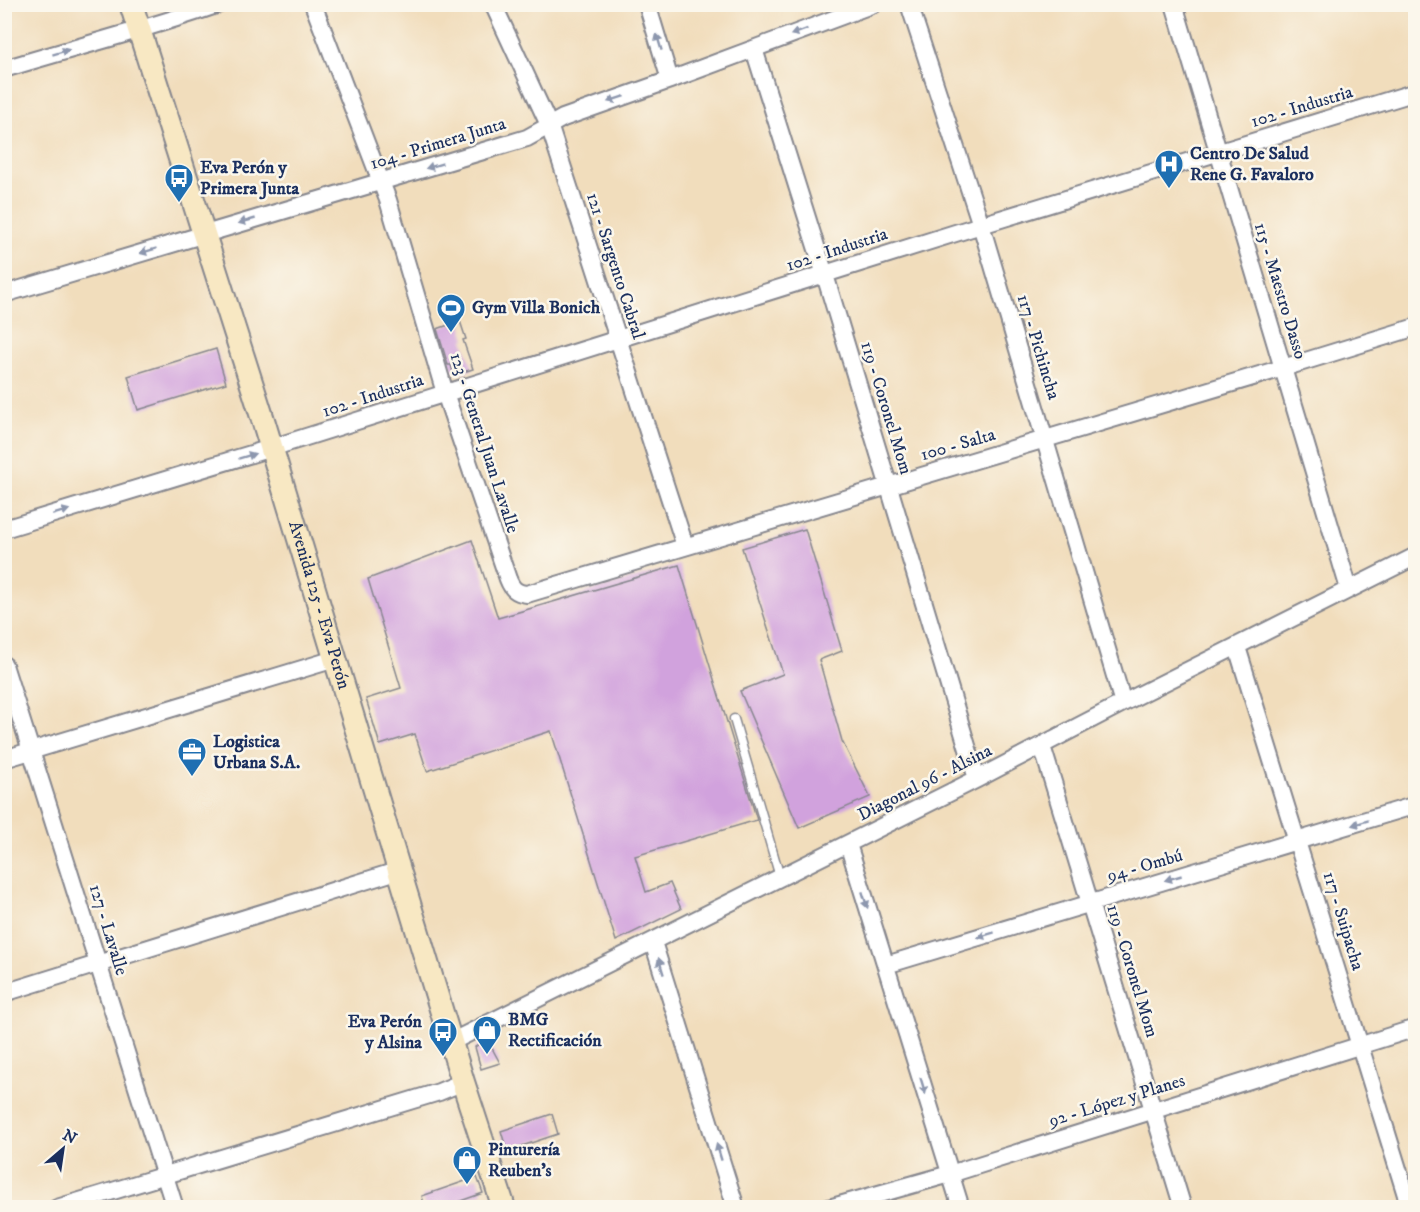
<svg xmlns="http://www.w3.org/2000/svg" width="1420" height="1212" font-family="'IM FELL DW Pica',serif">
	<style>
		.building { fill: #d1a2dd }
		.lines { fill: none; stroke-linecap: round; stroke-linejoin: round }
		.service-casing { stroke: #86868d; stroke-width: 11 }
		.minor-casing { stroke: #86868d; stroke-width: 20 }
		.secondary-casing { stroke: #86868d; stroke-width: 26 }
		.service { stroke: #fff; stroke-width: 8 }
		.minor { stroke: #fff; stroke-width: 16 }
		.secondary { stroke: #f8e8c3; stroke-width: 22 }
		.oneway { fill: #8d97ae }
		.labels { text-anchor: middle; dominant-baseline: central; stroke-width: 5; stroke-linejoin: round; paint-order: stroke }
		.street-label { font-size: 18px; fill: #1b2f5e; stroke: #fbf7ec }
		.poi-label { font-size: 18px; font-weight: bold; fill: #1b2f5e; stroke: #fbf7ec; text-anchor: start }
	</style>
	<rect width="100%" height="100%" fill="#fbf7ec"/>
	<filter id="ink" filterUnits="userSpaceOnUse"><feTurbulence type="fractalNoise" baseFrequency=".0167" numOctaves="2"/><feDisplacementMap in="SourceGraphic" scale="12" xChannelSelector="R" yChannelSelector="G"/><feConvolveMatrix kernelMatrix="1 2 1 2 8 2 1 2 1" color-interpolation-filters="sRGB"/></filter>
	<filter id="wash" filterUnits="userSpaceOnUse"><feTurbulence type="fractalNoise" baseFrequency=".008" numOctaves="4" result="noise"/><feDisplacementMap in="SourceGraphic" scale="24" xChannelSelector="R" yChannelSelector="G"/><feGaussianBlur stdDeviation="1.35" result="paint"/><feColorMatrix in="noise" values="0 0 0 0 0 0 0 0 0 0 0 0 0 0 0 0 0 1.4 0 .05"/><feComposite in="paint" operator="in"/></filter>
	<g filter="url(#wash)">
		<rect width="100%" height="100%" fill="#f1ddbc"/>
		<g id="blocks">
			<path class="building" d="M460 321 466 339 463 340 473 369 460 373 459 370 453 372 451 365H448L437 329Z
				M216 349 226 383 138 410 128 376Z
				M805 529 842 651 819 660 842 741 870 797 799 828 740 691 783 674 742 548Z
				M472 540 498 618 679 565 757 820 635 856 646 892 670 883 681 909 616 941 551 731 427 771 415 734 380 745 366 699 401 688 368 579Z
				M487 1039 500 1063 481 1069 475 1047Z
				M552 1114 558 1134 507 1151 501 1131Z
				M477 1177 483 1193 441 1208H425L422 1196Z"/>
		</g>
	</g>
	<g filter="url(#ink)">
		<use href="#blocks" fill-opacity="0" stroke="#86868d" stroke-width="1.5"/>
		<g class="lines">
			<g class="service-casing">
				<path id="service" d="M734 719 780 877"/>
			</g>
			<g class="minor-casing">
				<path id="minor" d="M313 4 388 200 445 393 508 579C512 589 516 593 527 594L1283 368 1416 327
					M493 4 549 125 685 546
					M647 4 670 80
					M909 4 981 225 1123 703
					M1174 4 1349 589
					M754 49 825 275 977 779
					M4 69C76 47 148 29 219 4
					M4 294 527 138 563 118 670 80 874 4
					M4 529 271 448 981 225 1416 92
					M1237 647 1410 1208
					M4 665 175 1208
					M1042 746 1183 1208
					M4 759 335 659
					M848 844 961 1208
					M653 942 736 1208
					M886 965 1416 805
					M4 993 400 870
					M451 1042 977 779 1123 703 1416 556
					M57 1208 439 1092 463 1082
					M829 1208 950 1174 1416 1028"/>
			</g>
			<g class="secondary-casing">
				<g id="secondary">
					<path id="s1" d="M131 4 264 423 463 1082 504 1208"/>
				</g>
			</g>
			<use href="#service" class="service"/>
			<use href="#minor" class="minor"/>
			<use href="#secondary" class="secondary"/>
		</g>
		<defs><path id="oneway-solid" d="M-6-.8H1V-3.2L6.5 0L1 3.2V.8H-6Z" transform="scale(1.5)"/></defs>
		<g class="oneway">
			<use href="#oneway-solid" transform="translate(799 32) rotate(160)"/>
			<use href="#oneway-solid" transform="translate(659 42) rotate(-107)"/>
			<use href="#oneway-solid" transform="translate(61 52) rotate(-17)"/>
			<use href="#oneway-solid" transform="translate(616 99) rotate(161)"/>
			<use href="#oneway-solid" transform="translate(434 166) rotate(163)"/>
			<use href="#oneway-solid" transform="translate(247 221) rotate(164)"/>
			<use href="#oneway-solid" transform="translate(148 251) rotate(163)"/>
			<use href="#oneway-solid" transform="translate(247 456) rotate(-17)"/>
			<use href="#oneway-solid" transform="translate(61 512) rotate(-17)"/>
			<use href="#oneway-solid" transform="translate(1360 823) rotate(163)"/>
			<use href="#oneway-solid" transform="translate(1173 878) rotate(164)"/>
			<use href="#oneway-solid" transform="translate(865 900) rotate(72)"/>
			<use href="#oneway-solid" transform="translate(986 935) rotate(163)"/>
			<use href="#oneway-solid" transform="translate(661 966) rotate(-107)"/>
			<use href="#oneway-solid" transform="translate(923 1086) rotate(73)"/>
			<use href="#oneway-solid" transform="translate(719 1152) rotate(-107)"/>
		</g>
	</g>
	<defs>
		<g id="hospital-pin" transform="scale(1.5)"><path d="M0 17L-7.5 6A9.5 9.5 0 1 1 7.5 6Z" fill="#1f6fb2" stroke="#fbf7ec"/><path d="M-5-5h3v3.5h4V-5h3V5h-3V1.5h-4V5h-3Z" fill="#fff"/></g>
		<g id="bus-pin" transform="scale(1.5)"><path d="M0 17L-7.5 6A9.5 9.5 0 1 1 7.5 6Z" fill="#1f6fb2" stroke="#fbf7ec"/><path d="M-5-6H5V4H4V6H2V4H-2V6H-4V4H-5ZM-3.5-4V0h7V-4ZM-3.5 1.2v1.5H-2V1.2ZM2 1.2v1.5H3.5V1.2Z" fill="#fff"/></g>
		<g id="stadium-pin" transform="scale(1.5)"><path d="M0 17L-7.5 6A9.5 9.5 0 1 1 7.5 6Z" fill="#1f6fb2" stroke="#fbf7ec"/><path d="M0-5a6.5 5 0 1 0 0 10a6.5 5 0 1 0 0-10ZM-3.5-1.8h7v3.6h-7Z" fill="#fff"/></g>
		<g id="office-pin" transform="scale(1.5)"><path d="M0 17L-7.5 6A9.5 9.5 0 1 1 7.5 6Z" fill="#1f6fb2" stroke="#fbf7ec"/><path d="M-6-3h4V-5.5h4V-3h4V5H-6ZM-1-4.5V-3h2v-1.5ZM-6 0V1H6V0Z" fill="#fff"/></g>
		<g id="shop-pin" transform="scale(1.5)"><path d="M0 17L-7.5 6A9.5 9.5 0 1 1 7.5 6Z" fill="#1f6fb2" stroke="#fbf7ec"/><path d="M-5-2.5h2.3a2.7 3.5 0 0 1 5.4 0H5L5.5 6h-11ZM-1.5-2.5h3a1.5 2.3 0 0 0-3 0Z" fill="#fff"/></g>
	</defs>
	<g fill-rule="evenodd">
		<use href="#hospital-pin" x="1169" y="164"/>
		<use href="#bus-pin" x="179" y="178"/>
		<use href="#stadium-pin" x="451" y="308"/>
		<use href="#office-pin" x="192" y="752"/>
		<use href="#shop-pin" x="487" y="1030"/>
		<use href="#bus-pin" x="443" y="1032"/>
		<use href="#shop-pin" x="467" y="1160"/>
	</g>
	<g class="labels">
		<g class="street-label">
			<text transform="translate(1302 107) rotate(-17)">102 - Industria</text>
			<text transform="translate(438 144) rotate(-17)">104 - Primera Junta</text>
			<text transform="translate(837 250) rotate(-18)">102 - Industria</text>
			<text transform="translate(615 266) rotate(72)">121 - Sargento Cabral</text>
			<text transform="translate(1280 291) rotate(73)">115 - Maestro Dasso</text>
			<text transform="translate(1038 347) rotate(73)">117 - Pichincha</text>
			<text transform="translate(373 396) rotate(-18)">102 - Industria</text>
			<text transform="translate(886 408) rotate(73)">119 - Coronel Mom</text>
			<text transform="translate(484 443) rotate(72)">123 - General Juan Lavalle</text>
			<text transform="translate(958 445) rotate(-16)">100 - Salta</text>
			<text stroke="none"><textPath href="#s1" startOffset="630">Avenida 125 - Eva Perón</textPath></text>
			<text transform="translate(925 783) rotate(-27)">Diagonal 96 - Alsina</text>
			<text transform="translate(1145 866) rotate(-16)">94 - Ombú</text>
			<text transform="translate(1343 921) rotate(73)">117 - Suipacha</text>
			<text transform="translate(108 930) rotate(73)">127 - Lavalle</text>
			<text transform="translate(1132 971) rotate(73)">119 - Coronel Mom</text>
			<text transform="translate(1117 1101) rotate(-17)">92 - López y Planes</text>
		</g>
		<g class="poi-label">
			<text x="1190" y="154">Centro De Salud<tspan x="1190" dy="21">Rene G. Favaloro</tspan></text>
			<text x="200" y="168">Eva Perón y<tspan x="200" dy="21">Primera Junta</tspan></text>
			<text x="472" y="308">Gym Villa Bonich</text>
			<text x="213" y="742">Logistica<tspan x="213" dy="21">Urbana S.A.</tspan></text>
			<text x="508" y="1020">BMG<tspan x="508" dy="21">Rectificación</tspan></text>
			<text x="422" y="1022" text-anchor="end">Eva Perón<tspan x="422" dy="21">y Alsina</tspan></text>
			<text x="488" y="1150">Pinturería<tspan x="488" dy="21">Reuben's</tspan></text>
		</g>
	</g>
	<rect width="1420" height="1212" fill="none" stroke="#fbf7ec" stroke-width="24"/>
	<g transform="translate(63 1149) rotate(29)" stroke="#fbf7ec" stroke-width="4.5" paint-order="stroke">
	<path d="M0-4.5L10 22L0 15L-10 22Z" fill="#1b2f5e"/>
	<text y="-9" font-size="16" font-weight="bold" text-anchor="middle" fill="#1b2f5e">N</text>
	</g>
</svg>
